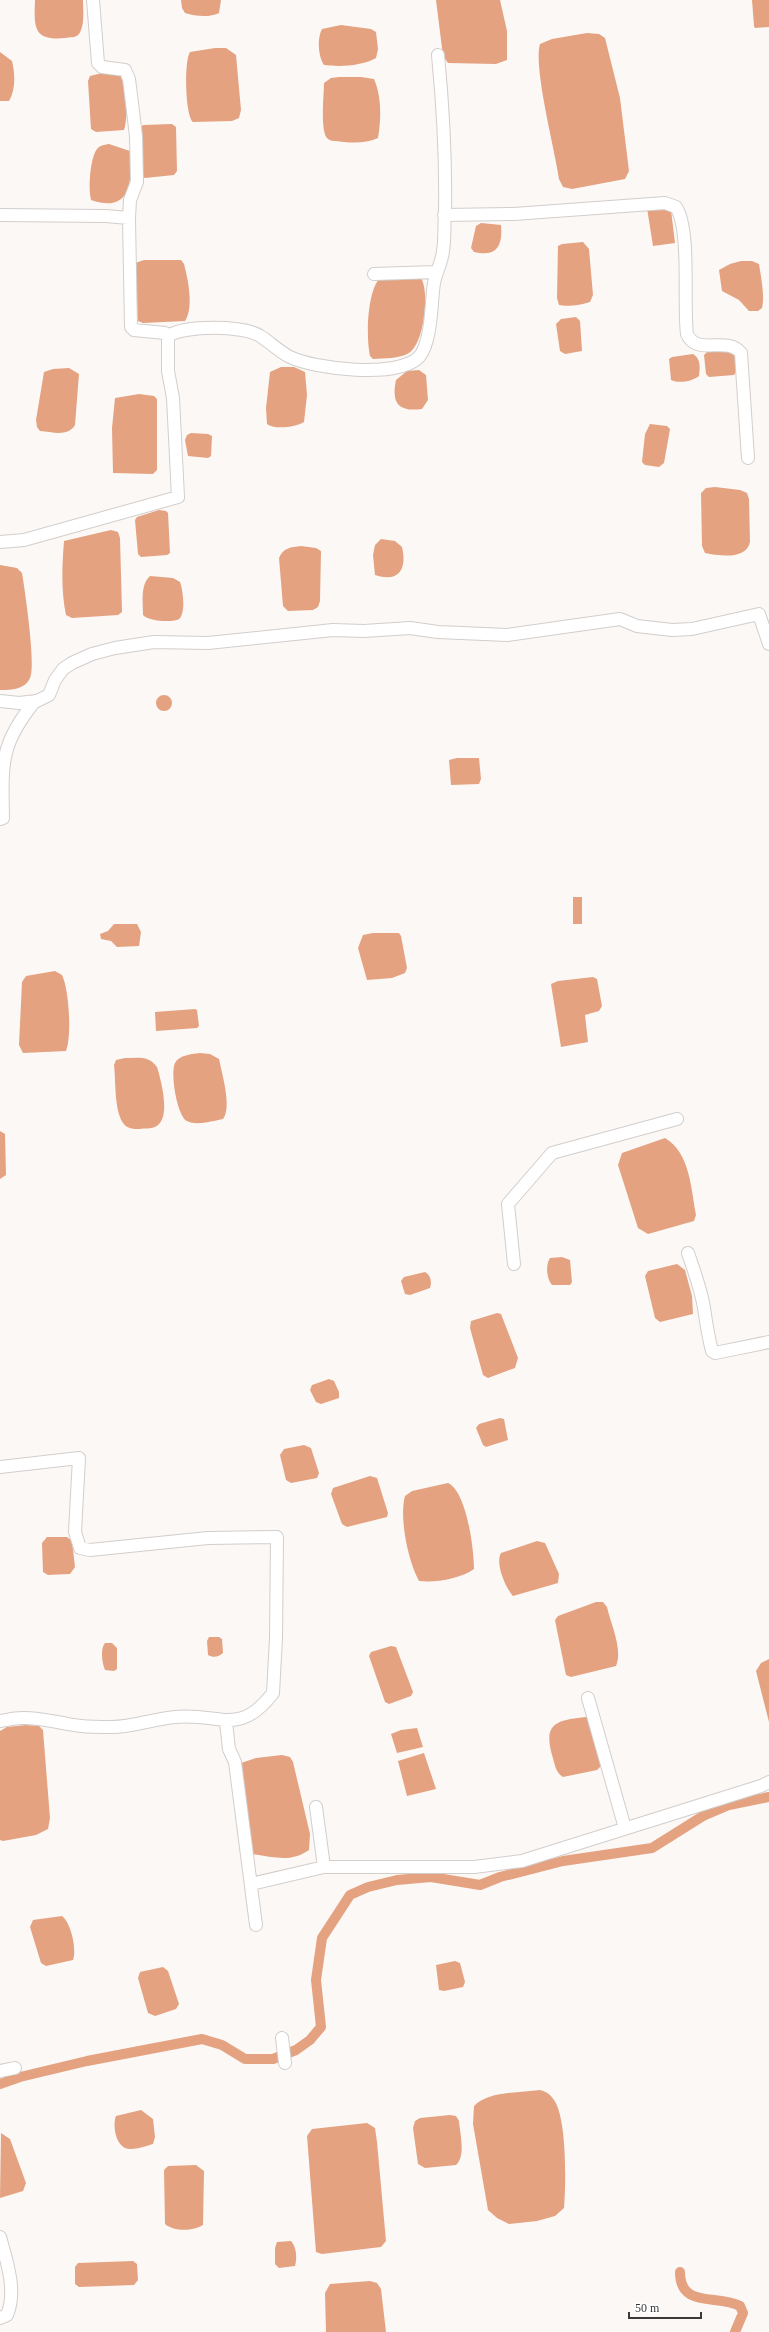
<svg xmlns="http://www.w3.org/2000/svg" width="769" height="2332" font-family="'Times New Roman',serif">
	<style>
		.water { fill: #e4a280 }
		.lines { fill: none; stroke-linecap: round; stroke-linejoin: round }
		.canal { stroke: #e4a280; stroke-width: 10 }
		.street-casing { stroke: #d2cecc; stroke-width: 14 }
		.street { stroke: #fff; stroke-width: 12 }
	</style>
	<rect width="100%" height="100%" fill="#fcf8f6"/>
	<path class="water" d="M35 0H83C83 10 85 25 79 34 76 38 70 37 65 38 33 41 34 27 35 0Z
		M181 0H221L219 13C209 18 195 16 185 13L182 8Z
		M436 0H500L507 31V60L496 64 448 63 443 56Z
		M752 0H769V27L755 28 754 26Z
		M341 25 371 29 376 32 378 49 376 58C362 66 340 67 324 65 318 56 317 38 322 29Z
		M587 33 599 34 605 38 620 98 629 171 625 179 572 189 563 187 559 179C555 150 533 67 540 44L552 39Z
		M215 48H226L236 55 241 110 239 118 232 121 193 122C185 115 184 61 190 52Z
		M0 52 12 61C15 74 16 89 9 101H0Z
		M102 73 122 75C127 85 128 120 124 130L96 132 91 129 88 81 90 76Z
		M339 77H361L374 79C382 97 381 120 378 138 367 143 356 143 344 142 339 141 330 142 327 138 320 130 324 94 324 83L331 78Z
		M172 124 176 127 177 171 174 175 145 178 142 176 140 129 143 125Z
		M109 144 130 151C132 180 132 214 91 200 88 189 90 158 97 149 100 145 104 145 109 144Z
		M662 206 671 210 675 243 653 246 647 208Z
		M481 223 501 225C503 247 496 257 474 252L471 248 476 226Z
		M583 242 589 249 593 295 590 302C581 305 567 307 559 305L557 298 558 246 562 244Z
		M144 260H181L184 264C188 279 194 307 185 321L143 323 138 321 135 263Z
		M741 261H752L759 264C761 277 765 296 762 308L758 311H749L739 300 722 291 719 270 730 264Z
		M421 278C430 292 424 344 409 353 399 359 384 358 373 359L370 356C366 337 367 294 379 279Z
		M576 317 580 321 582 351 565 354 560 351 556 324 561 319Z
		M732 351 735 354 736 372 734 375 709 377 706 374 704 355 707 352Z
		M693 354C701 359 700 367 699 376 693 381 679 384 671 380L669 359 672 357Z
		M281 367H294L305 372 307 395 304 422C297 427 274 430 267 424L266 408 270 372Z
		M69 368 79 374 75 425C68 437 53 432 40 431L37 427 36 420 44 372 53 369Z
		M419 370 426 375 428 400 422 409C399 412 391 404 396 380L407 371Z
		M139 394 154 396 157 399V470L153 474 113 473 112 428 115 398Z
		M650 424 667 426 670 429 664 463 659 467 645 465 642 462 645 434Z
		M191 433 208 434 212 436 211 456 208 458 188 456 185 440 187 435Z
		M715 487 740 490 747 493 749 499 750 542C746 560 720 556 705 553L702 546 701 493 706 488Z
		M159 510 166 511 168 513 170 553 167 555 141 557 138 554 135 520 137 517Z
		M111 530 118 532 120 538 122 612 118 615 72 618 66 615C61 591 62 566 64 541Z
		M381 539 395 541 402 547C407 568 400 583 375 575L373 555 375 545Z
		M301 546 316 548 321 551 320 601 318 607 313 610 288 611 283 606 279 558C283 548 291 547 301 546Z
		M0 565 17 568 22 573C25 591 36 665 30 678 25 690 10 690 0 690Z
		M150 576 173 578 180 582C183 590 186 613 179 619 173 623 147 621 143 615 143 603 140 585 150 576Z
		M156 703a8 8 0 1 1 16 0a8 8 0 1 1-16 0Z
		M457 758H479L481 779 479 784 451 785 449 760Z
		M573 897H582V924H573Z
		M114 924H137L141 932 139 946 117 947 111 941 101 939 100 934 108 931Z
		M373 933H399L401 936 407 968 405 973 392 978 367 980 358 948 363 935Z
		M55 971 62 975C69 989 72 1036 66 1051L23 1053 19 1045 22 982 26 976Z
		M593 977 597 979 602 1006 599 1011 585 1015 588 1042 561 1047 551 984 558 981Z
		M195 1009 197 1010 199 1026 197 1028 156 1031 155 1012Z
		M200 1053 210 1054 219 1059C222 1074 232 1107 223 1119 213 1121 196 1126 187 1121 177 1116 170 1073 175 1063 179 1055 192 1054 200 1053Z
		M125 1058C137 1058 149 1055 157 1067 161 1080 172 1120 155 1127 151 1129 144 1128 140 1129 134 1129 127 1129 123 1123 114 1109 116 1082 114 1065L116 1060Z
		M0 1131 5 1134 6 1175 0 1179Z
		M665 1138C690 1153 691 1188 696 1215L694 1221 648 1234 638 1228 618 1165 622 1153Z
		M562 1257 570 1260 572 1282 570 1285H552C547 1279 545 1266 550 1258Z
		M677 1264 685 1270 692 1296 693 1314 660 1322 655 1318 645 1276 648 1271Z
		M425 1272C431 1275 432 1283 430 1288L410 1295 405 1294 401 1281 404 1277Z
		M497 1313 501 1314 518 1358 515 1368 488 1378 483 1375 470 1328 471 1321Z
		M329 1379 334 1381 339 1392V1398L321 1404 316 1402 310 1390 312 1385Z
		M500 1418 504 1419 508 1440 486 1447 483 1445 476 1428 479 1424Z
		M304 1445 311 1448 319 1473 317 1478 291 1483 286 1480 280 1455 284 1449Z
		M370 1476 377 1478 388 1513 387 1517 347 1527 342 1524 331 1494 333 1488Z
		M448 1483C467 1492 474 1550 474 1569 460 1579 435 1583 419 1581 408 1561 399 1518 405 1496L412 1491Z
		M47 1537H67L72 1541 75 1567 70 1574 48 1575 43 1572 42 1543Z
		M537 1541 545 1543 559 1574 558 1583 513 1596C505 1587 495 1563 501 1553Z
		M596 1602H603L607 1607C611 1625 623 1649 616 1666L571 1677 566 1675 555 1620 558 1616Z
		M209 1637H219L222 1639 223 1653C219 1657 213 1658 208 1655L207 1641Z
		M105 1643H112L117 1648V1669L114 1671 105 1670C102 1663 100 1649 105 1643Z
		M391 1646 396 1647 413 1692 411 1696 389 1704 385 1702 369 1656 371 1652Z
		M769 1659V1722L756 1671 761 1663Z
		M586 1717 589 1719 602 1759 601 1766 597 1770 563 1777C555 1772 555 1764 552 1755 543 1723 557 1720 586 1717Z
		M26 1725 39 1726 43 1730 50 1818 48 1829 36 1835 3 1841 0 1840V1731L7 1727Z
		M417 1728 423 1747 397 1753 391 1734 401 1730Z
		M424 1753 436 1789 407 1796 398 1761Z
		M282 1755 290 1757 293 1762 310 1834 309 1850C291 1863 273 1857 252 1854L241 1763 256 1758Z
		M62 1916C71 1923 77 1949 73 1960L46 1966 41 1963 30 1927 33 1920Z
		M455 1961 460 1963 465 1982 463 1987 444 1991 439 1990 436 1965Z
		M163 1967 168 1971 179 2004 176 2009 155 2016 148 2013 138 1978 140 1972Z
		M540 2090C547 2092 550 2094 554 2100 567 2118 566 2185 564 2208L555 2216 537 2221 509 2224 497 2218 488 2210 473 2124 474 2106C488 2091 520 2093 540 2090Z
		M141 2110 153 2119 155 2137 153 2144C146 2146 138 2149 131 2149 116 2150 112 2126 116 2116Z
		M450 2115 456 2116 459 2121C460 2134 466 2156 456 2165L425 2168 418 2164 413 2128 415 2121 420 2118Z
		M367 2123 375 2128 377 2142 386 2241 381 2247 322 2254 316 2252 307 2136 312 2129Z
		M1 2133 10 2139 26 2183 23 2191 0 2198Z
		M196 2165 204 2171 203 2225C194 2231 174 2232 165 2224L164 2170 168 2166Z
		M291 2241C297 2248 297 2258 295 2266L279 2268 275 2264V2248L277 2242Z
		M133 2261 137 2264 138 2280 134 2285 79 2287 75 2284V2267L78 2263Z
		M370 2281 377 2283 381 2289 386 2332H326L325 2293 330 2284Z"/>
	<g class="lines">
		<path class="canal" d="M0 2084 20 2077 87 2061 202 2039 222 2045 245 2059H273L296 2050 310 2040 321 2027 316 1980 322 1938 350 1895 368 1887 397 1880 431 1877 480 1885 500 1877 563 1861 652 1848 703 1816 729 1805 769 1797
			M680 2272C680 2309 718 2294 740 2306L743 2313 735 2332"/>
		<g class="street-casing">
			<path id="street" d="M0 215 105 216 129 218
				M444 215 514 214 665 203 676 207C691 230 683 303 687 334 697 357 727 335 741 353L748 458
				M374 274 436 272
				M168 336C185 325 243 325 260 336 270 342 278 351 290 357 315 369 397 379 419 357 432 342 431 302 434 283 436 272 442 262 443 251 445 239 444 225 445 212 446 159 443 107 438 55
				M0 542 24 540 178 497 173 398 168 371V336L165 333 134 330 131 327 129 218 130 200 137 182 136 136 129 79 125 70 102 67 98 63 93 0
				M0 701 19 703 37 701 49 695 55 680 63 669 72 663 92 654 115 648 154 642 208 643 333 630 364 631 410 628 438 632 507 635 620 619 637 626 672 630 692 629 759 614 769 644
				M0 819 3 818C2 763 0 744 35 701
				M688 1253C694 1271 701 1289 704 1308 706 1322 708 1336 712 1351L715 1353 769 1342
				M514 1264 508 1204 552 1153 677 1119
				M0 1467 79 1458 75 1532 80 1548 90 1550 208 1538 277 1537 276 1638 273 1693C238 1738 220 1712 175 1717 153 1719 133 1727 112 1727 102 1727 91 1727 81 1726 61 1724 41 1717 21 1718 14 1718 7 1720 0 1721
				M588 1698 625 1828
				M226 1722 229 1749 235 1762 256 1925
				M316 1807 324 1867H474L522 1861 761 1786 769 1782
				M251 1884 324 1867
				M282 2038 285 2063
				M0 2071 15 2068
				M0 2237C7 2262 17 2291 7 2315L0 2318"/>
		</g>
		<use href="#street" class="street"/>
	</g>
	<path d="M629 2312v6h72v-6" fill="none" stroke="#3a3838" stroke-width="2"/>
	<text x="635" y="2312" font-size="12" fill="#3a3838" stroke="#ffffff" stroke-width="3" paint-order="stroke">50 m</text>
</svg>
